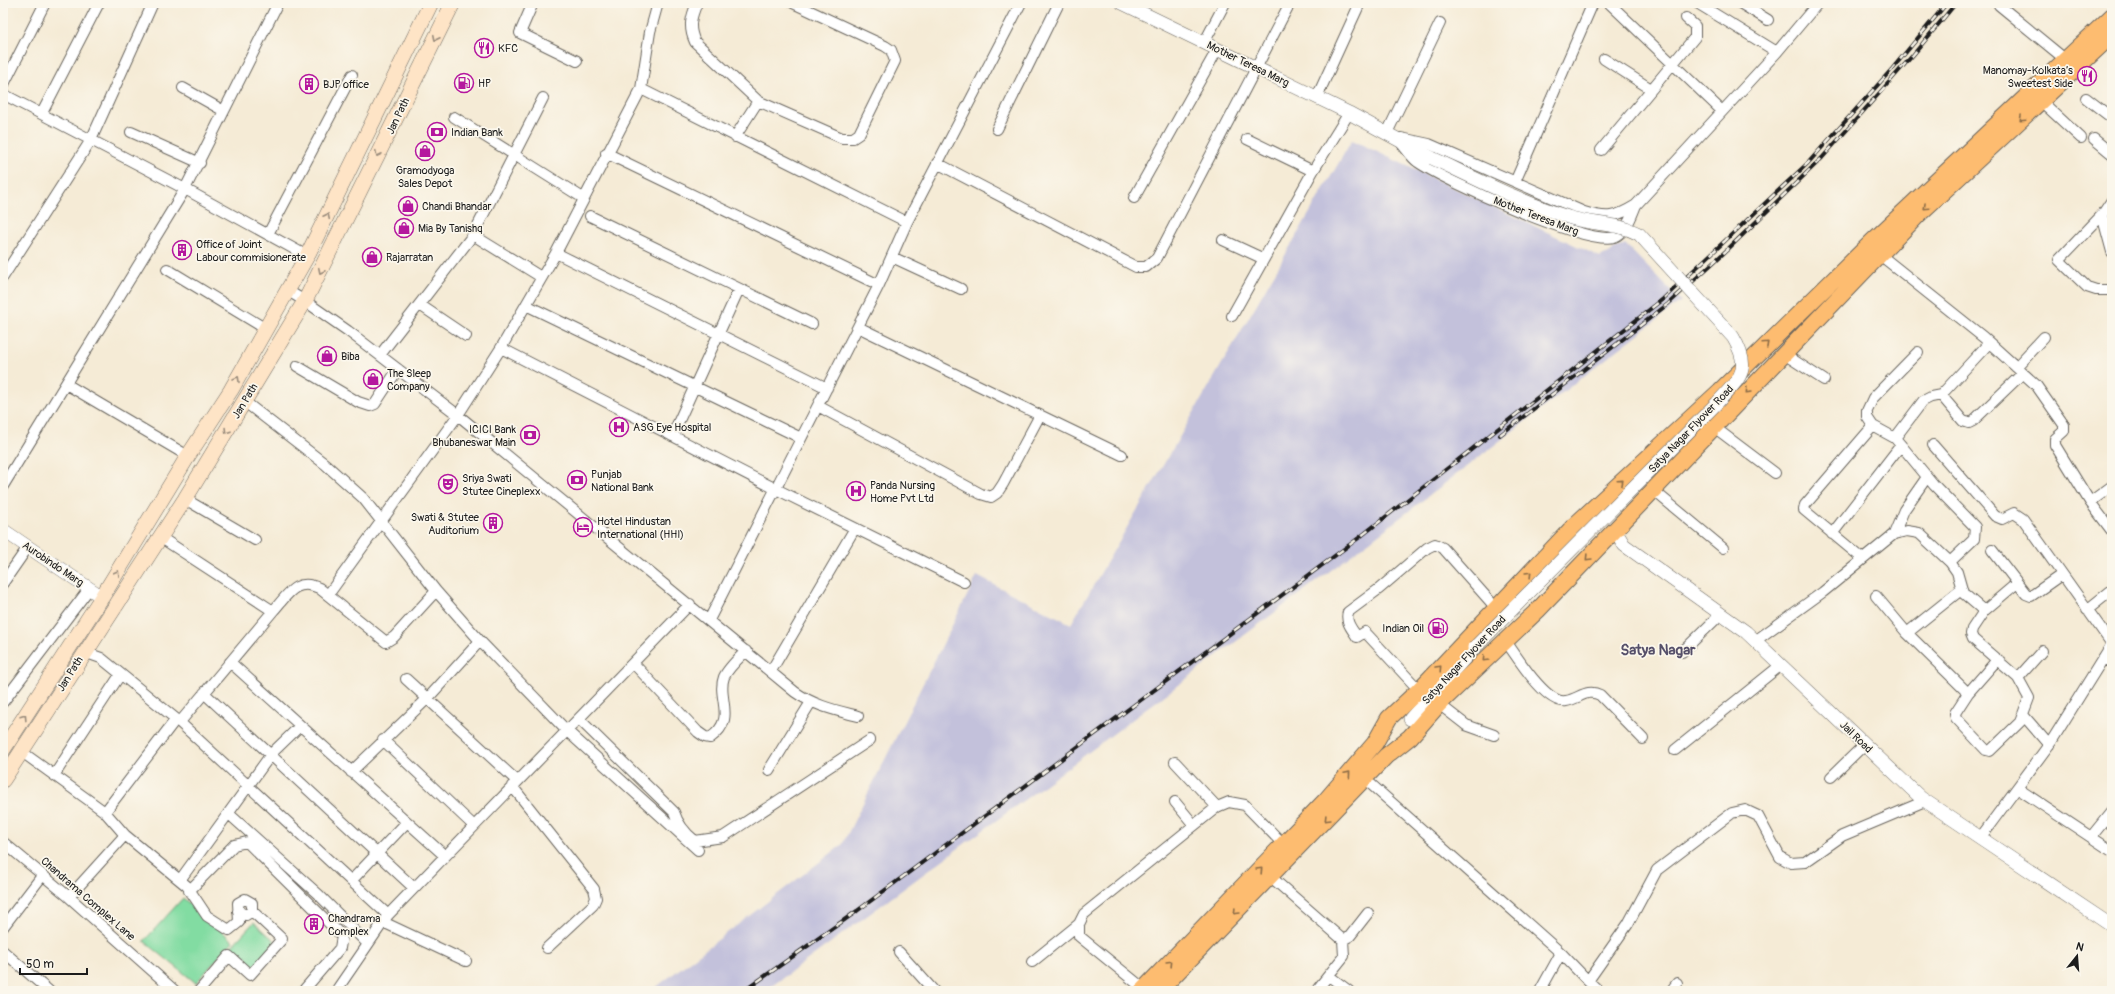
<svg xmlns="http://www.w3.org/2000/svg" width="2115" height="994" font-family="Pangolin,sans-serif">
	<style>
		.industrial { fill: #c3c1db }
		.green { fill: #82dca2; stroke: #4f7c5f }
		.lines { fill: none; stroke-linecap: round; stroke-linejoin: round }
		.minor-casing { stroke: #68645d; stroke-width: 12 }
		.tertiary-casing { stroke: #68645d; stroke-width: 14 }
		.secondary-casing { stroke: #68645d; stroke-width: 16 }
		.primary-casing { stroke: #68645d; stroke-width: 18 }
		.minor { stroke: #fff; stroke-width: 10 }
		.tertiary { stroke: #fff; stroke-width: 13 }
		.secondary { stroke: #fee4c6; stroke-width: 15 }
		.primary { stroke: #fdbc70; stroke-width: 16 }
		.rail-casing { stroke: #1c1c1c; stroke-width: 4 }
		.rail { stroke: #fbf7ec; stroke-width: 2.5; stroke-dasharray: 8; stroke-linecap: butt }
		.tertiary-bridge-casing { stroke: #68645d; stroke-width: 14; stroke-linecap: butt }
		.tertiary-bridge { stroke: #fff; stroke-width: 13 }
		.oneway { stroke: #988a7a }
		.oneway2 { stroke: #8c6c46 }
		.labels { text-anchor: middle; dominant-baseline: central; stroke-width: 3.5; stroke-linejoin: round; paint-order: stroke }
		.poi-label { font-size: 11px; fill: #1c1c1c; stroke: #fbf7ec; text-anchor: start }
		.street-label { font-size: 11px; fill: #1c1c1c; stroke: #fbf7ec }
		.district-label { font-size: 15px; font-weight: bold; fill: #56506a; stroke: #fbf7ec }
	</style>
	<rect width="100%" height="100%" fill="#fbf7ec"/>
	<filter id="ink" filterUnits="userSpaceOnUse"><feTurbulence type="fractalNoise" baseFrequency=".025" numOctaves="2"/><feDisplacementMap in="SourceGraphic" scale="8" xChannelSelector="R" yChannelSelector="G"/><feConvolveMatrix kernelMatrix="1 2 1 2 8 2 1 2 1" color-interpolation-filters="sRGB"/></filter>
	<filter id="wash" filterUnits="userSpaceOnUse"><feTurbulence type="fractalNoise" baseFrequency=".012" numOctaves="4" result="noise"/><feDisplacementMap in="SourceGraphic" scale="16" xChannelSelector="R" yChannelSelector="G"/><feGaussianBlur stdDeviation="0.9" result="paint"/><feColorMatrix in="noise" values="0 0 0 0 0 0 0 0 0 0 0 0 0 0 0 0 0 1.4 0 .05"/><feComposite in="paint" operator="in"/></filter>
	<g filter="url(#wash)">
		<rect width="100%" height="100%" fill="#f5ebd6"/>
		<path class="industrial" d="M1352 140 1600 257 1625 244 1681 301 1370 541 1081 758 765 991H651L842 845 977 576 1071 624Z"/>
		<path class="green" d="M183 898 233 941 196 983 144 941Z
			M254 922 276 942 252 969 230 948Z"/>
	</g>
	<g filter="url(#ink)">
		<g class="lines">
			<g class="minor-casing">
				<path id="minor" d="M533 3 520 33 577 61
					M697 3C691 17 688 27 695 42L758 101 842 138H853L859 134 895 61 891 50 885 46 793 3
					M1609 3 1722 111
					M1697 3 1777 52
					M1740 3 1768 20
					M1999 5 2066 60
					M1204 43 1225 3
					M1604 59 1651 89
					M3 86 45 3
					M183 88 224 111
					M641 89 907 222
					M3 94 185 189 307 256
					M1317 97 1360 3
					M2086 98 2112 118
					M2041 101 2081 138
					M42 113 99 3
					M454 117 583 198
					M997 129 1059 3
					M131 132 200 163
					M1387 133 1440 23
					M735 137 758 101
					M1401 138 1429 144 1584 212C1607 219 1615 218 1636 205L1777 52 1818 3
					M1247 139 1313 171
					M2094 139 2112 154
					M1402 144C1407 150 1412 158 1418 162 1445 181 1587 246 1614 237 1626 233 1632 215 1636 205
					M1601 150 1695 37V26L1686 18
					M606 153 879 285
					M937 163 1136 267H1146L1157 258 1290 3
					M1515 182 1593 3
					M1134 198 1217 50
					M2112 200 2102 215 2059 260 2087 287 2096 290H2112
					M2102 215 2112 252
					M590 216 812 324
					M268 234 352 75
					M473 235 541 277
					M1223 240 1264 259
					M556 253 827 388
					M1879 254 1983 337 2036 385 2064 425V431L2055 439V445L2090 502 2112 531
					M892 257 961 289
					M167 269 266 329
					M3 277 91 140 153 3
					M288 291 305 301 348 331 458 415 795 692C815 706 835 710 858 716
					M420 305 466 336
					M526 305 801 438
					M1232 316 1313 171 1349 113
					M858 327 1122 455
					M501 348 776 489 964 582
					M1918 352 1873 398 1867 411V417L1873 426 1895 438 1934 485 1975 527 1974 539 1950 562
					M1784 354 1824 380
					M380 355 473 235 543 98
					M297 366 358 402 370 406 375 404 398 369
					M2016 367 2044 337
					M66 384 188 456
					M1941 395 1963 421 1969 423 1973 421 2023 373
					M245 402 325 464 363 498 436 591 480 641 566 730 698 850
					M818 406 981 494 991 497 997 493 1003 484 1040 415
					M1714 427 1775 473
					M672 436 739 289
					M1895 438 1923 401 1931 397 1941 395 1989 343
					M1933 445 1995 516 2002 519 2014 513 2023 519 2112 644
					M3 486 185 189 278 3
					M1653 490 1723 548
					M185 499 255 540
					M2090 502 2112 486
					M1832 534 1901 445
					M1894 534 1904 510 1927 477
					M160 537 273 611 180 722
					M1992 550 2026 594 2031 596 2061 575
					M1863 559 1804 510 1805 505 1811 498 1873 426
					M3 583 28 547
					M1962 589 1907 633 1968 693
					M328 595 458 415 501 348 556 253 641 89 650 32 658 3
					M1876 596 1907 633
					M2087 610 2112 590
					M273 611C287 596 295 577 319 588L386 642 394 637 436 591
					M1984 611 1972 629 1971 634 1973 639 2018 678
					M709 620 879 285 907 222 1021 3
					M1505 640C1516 655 1546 705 1566 701 1579 699 1587 688 1600 695L1643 739
					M1755 641 1823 592 1894 534 1907 531 1919 533 1950 562 1957 572 1963 593 1984 611 2017 583
					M84 652 101 658 176 719 388 915
					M1682 652 1721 614
					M2103 658 2112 663
					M1997 660 1968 693 1955 713 1956 718 1986 750 1990 751 2020 722 2029 698 2018 678 2042 651
					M230 662 445 856
					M634 664 698 732 705 737 710 738C738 719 716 698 724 677 728 668 739 658 746 651
					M771 671 855 528
					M406 679 517 781
					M1419 690 1365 632 1357 637C1352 629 1345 622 1348 612L1379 589 1427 548 1435 544 1443 548 1496 608
					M204 693 414 888
					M3 702 89 589
					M1439 704 1466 725 1494 735
					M2024 716 2049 745
					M579 719 674 812C678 825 685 833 695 841L723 837 870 740
					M383 740 474 826
					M1675 750 1781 665
					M22 752 105 812 125 835 187 886 207 916 229 930 239 922 238 903 245 899 252 903V911L246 915 238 911
					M1175 762 1217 807
					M769 770 811 702
					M351 772 428 698 480 641
					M55 774 120 675
					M1831 777 1864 745
					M1365 779 1561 953 1540 991
					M512 786 594 889 596 898 593 905 547 948
					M2017 788 2112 851
					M1175 802 1194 825
					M105 812 176 719
					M229 814 319 895 368 944
					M2091 837 2112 811
					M1980 838 2051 742 2112 644
					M3 842 69 897 175 991
					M1271 877 1343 940 1350 936 1368 913
					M180 880 272 753 300 726
					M351 881 407 822
					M189 891 234 845 247 842 342 936 340 948 303 991
					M69 897 125 835
					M383 922 466 961
					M3 927 42 876
					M3 951 49 991
					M899 952 934 991
					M1561 953 1588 981 1628 924 1657 870 1732 813 1745 810 1758 816 1780 857 1791 863 1805 862 1842 836 1925 801
					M1032 962 1079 924
					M1329 976 1349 991
					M1588 981 1599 991
					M1144 989 1079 936V924L1084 914 1217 807 1229 802 1245 805 1284 845
					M199 991 229 956 250 975 282 939 252 911
					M336 991 388 915 690 604
					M1316 991 1344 956 1343 940
					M1671 991 1677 983"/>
			</g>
			<g class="tertiary-casing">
				<path id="tertiary" d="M1122 3 1349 113 1432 158
					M3 530 102 597
					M1615 530 1624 545 1746 632 1921 798 2112 926
					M1410 719 1474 648"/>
			</g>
			<g class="secondary-casing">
				<path id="secondary" d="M3 750 102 597 188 456 231 390 307 256 431 3
					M3 780 185 499 305 301 453 3"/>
			</g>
			<g class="primary-casing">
				<path id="primary" d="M1142 991 1326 800 1375 743 1389 718 1419 690 1575 525 1720 391 1873 241 2112 16
					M1159 991 1386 756 1410 737 1439 704 1538 610 1917 216 2112 35"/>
			</g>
			<use href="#minor" class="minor"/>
			<use href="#tertiary" class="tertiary"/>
			<use href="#secondary" class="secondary"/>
			<use href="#primary" class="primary"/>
			<g class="rail-casing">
				<path id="rail" d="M1500 435 1668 304 1727 250 1822 158 1913 55 1956 3
					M744 991 857 911 1360 537 1663 299 1808 163 1892 69 1947 3"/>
			</g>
			<use href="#rail" class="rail"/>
			<g class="tertiary-bridge-casing">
				<path id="tertiary-bridge" d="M1432 158C1477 179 1521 202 1568 217 1591 225 1616 222 1639 234L1733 337C1753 371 1739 378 1717 403L1474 648"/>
			</g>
			<use href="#tertiary-bridge" class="tertiary-bridge"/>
		</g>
		<defs><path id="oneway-chevron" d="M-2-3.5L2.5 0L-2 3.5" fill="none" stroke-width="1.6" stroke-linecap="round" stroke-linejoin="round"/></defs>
		<g class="oneway">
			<use href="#oneway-chevron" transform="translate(436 38) rotate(116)"/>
			<use href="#oneway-chevron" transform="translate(378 154) rotate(116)"/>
			<use href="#oneway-chevron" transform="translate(327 216) rotate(-64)"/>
			<use href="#oneway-chevron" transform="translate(321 271) rotate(116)"/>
			<use href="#oneway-chevron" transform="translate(237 379) rotate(-60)"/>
			<use href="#oneway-chevron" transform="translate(227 431) rotate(122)"/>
			<use href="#oneway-chevron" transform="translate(117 573) rotate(-59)"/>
			<use href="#oneway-chevron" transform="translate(24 717) rotate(-57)"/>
		</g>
		<g class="oneway2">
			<use href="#oneway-chevron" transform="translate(2022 119) rotate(137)"/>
			<use href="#oneway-chevron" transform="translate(1926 207) rotate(137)"/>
			<use href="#oneway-chevron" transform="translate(1766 344) rotate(-43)"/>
			<use href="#oneway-chevron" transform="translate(1748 391) rotate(134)"/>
			<use href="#oneway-chevron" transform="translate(1621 482) rotate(-42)"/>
			<use href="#oneway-chevron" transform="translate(1588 558) rotate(134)"/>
			<use href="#oneway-chevron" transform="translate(1529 574) rotate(-46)"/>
			<use href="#oneway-chevron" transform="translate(1485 659) rotate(135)"/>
			<use href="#oneway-chevron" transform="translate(1439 668) rotate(-47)"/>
			<use href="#oneway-chevron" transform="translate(1348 774) rotate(-49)"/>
			<use href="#oneway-chevron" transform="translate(1327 819) rotate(134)"/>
			<use href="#oneway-chevron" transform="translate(1260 870) rotate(-46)"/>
			<use href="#oneway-chevron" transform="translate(1236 912) rotate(134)"/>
			<use href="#oneway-chevron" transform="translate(1170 963) rotate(-46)"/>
		</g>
	</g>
	<defs>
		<g id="restaurant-ring" transform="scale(1)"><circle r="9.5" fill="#fbf7ec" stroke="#b5179e" stroke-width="1.5"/><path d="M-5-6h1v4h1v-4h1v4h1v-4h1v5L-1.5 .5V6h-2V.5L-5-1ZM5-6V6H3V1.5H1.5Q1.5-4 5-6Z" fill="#b5179e"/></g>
		<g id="fuel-ring" transform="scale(1)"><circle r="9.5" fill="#fbf7ec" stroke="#b5179e" stroke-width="1.5"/><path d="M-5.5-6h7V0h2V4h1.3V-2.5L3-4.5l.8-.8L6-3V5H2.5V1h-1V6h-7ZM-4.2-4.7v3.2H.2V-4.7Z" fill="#b5179e"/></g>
		<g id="building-ring" transform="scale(1)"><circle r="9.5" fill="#fbf7ec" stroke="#b5179e" stroke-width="1.5"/><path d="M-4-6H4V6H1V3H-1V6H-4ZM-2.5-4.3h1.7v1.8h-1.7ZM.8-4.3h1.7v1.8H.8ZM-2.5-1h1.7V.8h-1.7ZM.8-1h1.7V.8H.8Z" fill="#b5179e"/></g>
		<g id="bank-ring" transform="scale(1)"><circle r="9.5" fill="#fbf7ec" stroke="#b5179e" stroke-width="1.5"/><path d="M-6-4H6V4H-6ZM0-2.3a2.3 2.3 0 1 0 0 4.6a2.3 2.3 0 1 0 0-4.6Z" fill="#b5179e"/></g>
		<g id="shop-ring" transform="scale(1)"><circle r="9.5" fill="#fbf7ec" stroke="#b5179e" stroke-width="1.5"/><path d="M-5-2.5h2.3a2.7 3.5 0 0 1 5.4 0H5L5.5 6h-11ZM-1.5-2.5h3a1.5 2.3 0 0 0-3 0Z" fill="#b5179e"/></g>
		<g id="hospital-ring" transform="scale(1)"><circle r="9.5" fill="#fbf7ec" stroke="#b5179e" stroke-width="1.5"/><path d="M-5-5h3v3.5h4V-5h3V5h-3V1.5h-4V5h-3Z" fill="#b5179e"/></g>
		<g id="theatre-ring" transform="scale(1)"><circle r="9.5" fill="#fbf7ec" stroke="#b5179e" stroke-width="1.5"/><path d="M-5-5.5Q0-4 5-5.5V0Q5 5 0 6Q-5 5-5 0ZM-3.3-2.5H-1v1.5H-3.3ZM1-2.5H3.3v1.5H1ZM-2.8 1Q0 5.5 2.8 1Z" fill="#b5179e"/></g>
		<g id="hotel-ring" transform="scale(1)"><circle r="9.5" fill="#fbf7ec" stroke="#b5179e" stroke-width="1.5"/><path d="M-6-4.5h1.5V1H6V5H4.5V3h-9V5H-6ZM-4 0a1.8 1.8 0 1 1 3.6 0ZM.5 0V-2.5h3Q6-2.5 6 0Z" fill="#b5179e"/></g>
	</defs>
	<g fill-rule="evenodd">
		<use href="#restaurant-ring" x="484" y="48"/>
		<use href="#restaurant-ring" x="2087" y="76"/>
		<use href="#fuel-ring" x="464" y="83"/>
		<use href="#building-ring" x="309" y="84"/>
		<use href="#bank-ring" x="437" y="132"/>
		<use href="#shop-ring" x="425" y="151"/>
		<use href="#shop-ring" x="408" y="206"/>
		<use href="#shop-ring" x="404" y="228"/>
		<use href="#building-ring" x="182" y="250"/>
		<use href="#shop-ring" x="372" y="257"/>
		<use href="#shop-ring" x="327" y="356"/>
		<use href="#shop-ring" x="373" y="379"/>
		<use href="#hospital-ring" x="619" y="427"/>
		<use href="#bank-ring" x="530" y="435"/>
		<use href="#bank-ring" x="577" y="480"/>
		<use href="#theatre-ring" x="448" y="484"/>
		<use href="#hospital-ring" x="856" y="491"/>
		<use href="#building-ring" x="493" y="523"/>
		<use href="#hotel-ring" x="583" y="527"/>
		<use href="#fuel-ring" x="1438" y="628"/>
		<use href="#building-ring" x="314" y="924"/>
	</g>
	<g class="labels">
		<g class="poi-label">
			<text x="498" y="48">KFC</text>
			<text x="2073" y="70" text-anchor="end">Manomay-Kolkata’s<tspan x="2073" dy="13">Sweetest Side</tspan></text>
			<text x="478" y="83">HP</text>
			<text x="323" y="84">BJP office</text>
			<text x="451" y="132">Indian Bank</text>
			<text x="425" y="170" text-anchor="middle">Gramodyoga<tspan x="425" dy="13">Sales Depot</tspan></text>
			<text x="422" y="206">Chandi Bhandar</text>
			<text x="418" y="228">Mia By Tanishq</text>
			<text x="196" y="244">Office of Joint<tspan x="196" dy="13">Labour commisionerate</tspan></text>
			<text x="386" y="257">Rajarratan</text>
			<text x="341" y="356">Biba</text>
			<text x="387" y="373">The Sleep<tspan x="387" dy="13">Company</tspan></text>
			<text x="633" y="427">ASG Eye Hospital</text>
			<text x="516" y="429" text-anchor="end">ICICI Bank<tspan x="516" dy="13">Bhubaneswar Main</tspan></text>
			<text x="591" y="474">Punjab<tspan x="591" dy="13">National Bank</tspan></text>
			<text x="462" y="478">Sriya Swati<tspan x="462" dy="13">Stutee Cineplexx</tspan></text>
			<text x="870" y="485">Panda Nursing<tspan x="870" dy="13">Home Pvt Ltd</tspan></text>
			<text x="479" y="517" text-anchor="end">Swati &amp; Stutee<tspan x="479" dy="13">Auditorium</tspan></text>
			<text x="597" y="521">Hotel Hindustan<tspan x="597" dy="13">International (HHI)</tspan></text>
			<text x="1424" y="628" text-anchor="end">Indian Oil</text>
			<text x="328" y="918">Chandrama<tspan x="328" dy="13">Complex</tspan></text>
		</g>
		<g class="street-label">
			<text transform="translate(1248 64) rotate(26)">Mother Teresa Marg</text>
			<text transform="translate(398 116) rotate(-64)">Jan Path</text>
			<text transform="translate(1536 216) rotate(21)">Mother Teresa Marg</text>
			<text transform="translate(245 401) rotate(-59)">Jan Path</text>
			<text transform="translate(1691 429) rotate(-46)">Satya Nagar Flyover Road</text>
			<text transform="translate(53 564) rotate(34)">Aurobindo Marg</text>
			<text transform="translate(1464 660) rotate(-47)">Satya Nagar Flyover Road</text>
			<text transform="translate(70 674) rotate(-58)">Jan Path</text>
			<text transform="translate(1856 737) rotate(44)">Jail Road</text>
			<text transform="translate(88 899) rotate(41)">Chandrama Complex Lane</text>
		</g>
		<g class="district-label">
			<text x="1658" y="650">Satya Nagar</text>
		</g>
	</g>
	<rect width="2115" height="994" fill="none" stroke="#fbf7ec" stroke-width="16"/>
	<g transform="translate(2077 956) rotate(17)" stroke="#fbf7ec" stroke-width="3" paint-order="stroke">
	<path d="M0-3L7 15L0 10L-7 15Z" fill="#1c1c1c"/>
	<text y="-6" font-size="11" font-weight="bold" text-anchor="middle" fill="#1c1c1c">N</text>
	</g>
	<path d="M20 968v6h67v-6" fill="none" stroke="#1c1c1c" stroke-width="2"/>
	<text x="26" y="968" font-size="12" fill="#1c1c1c" stroke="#fbf7ec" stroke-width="3" paint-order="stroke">50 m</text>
</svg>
